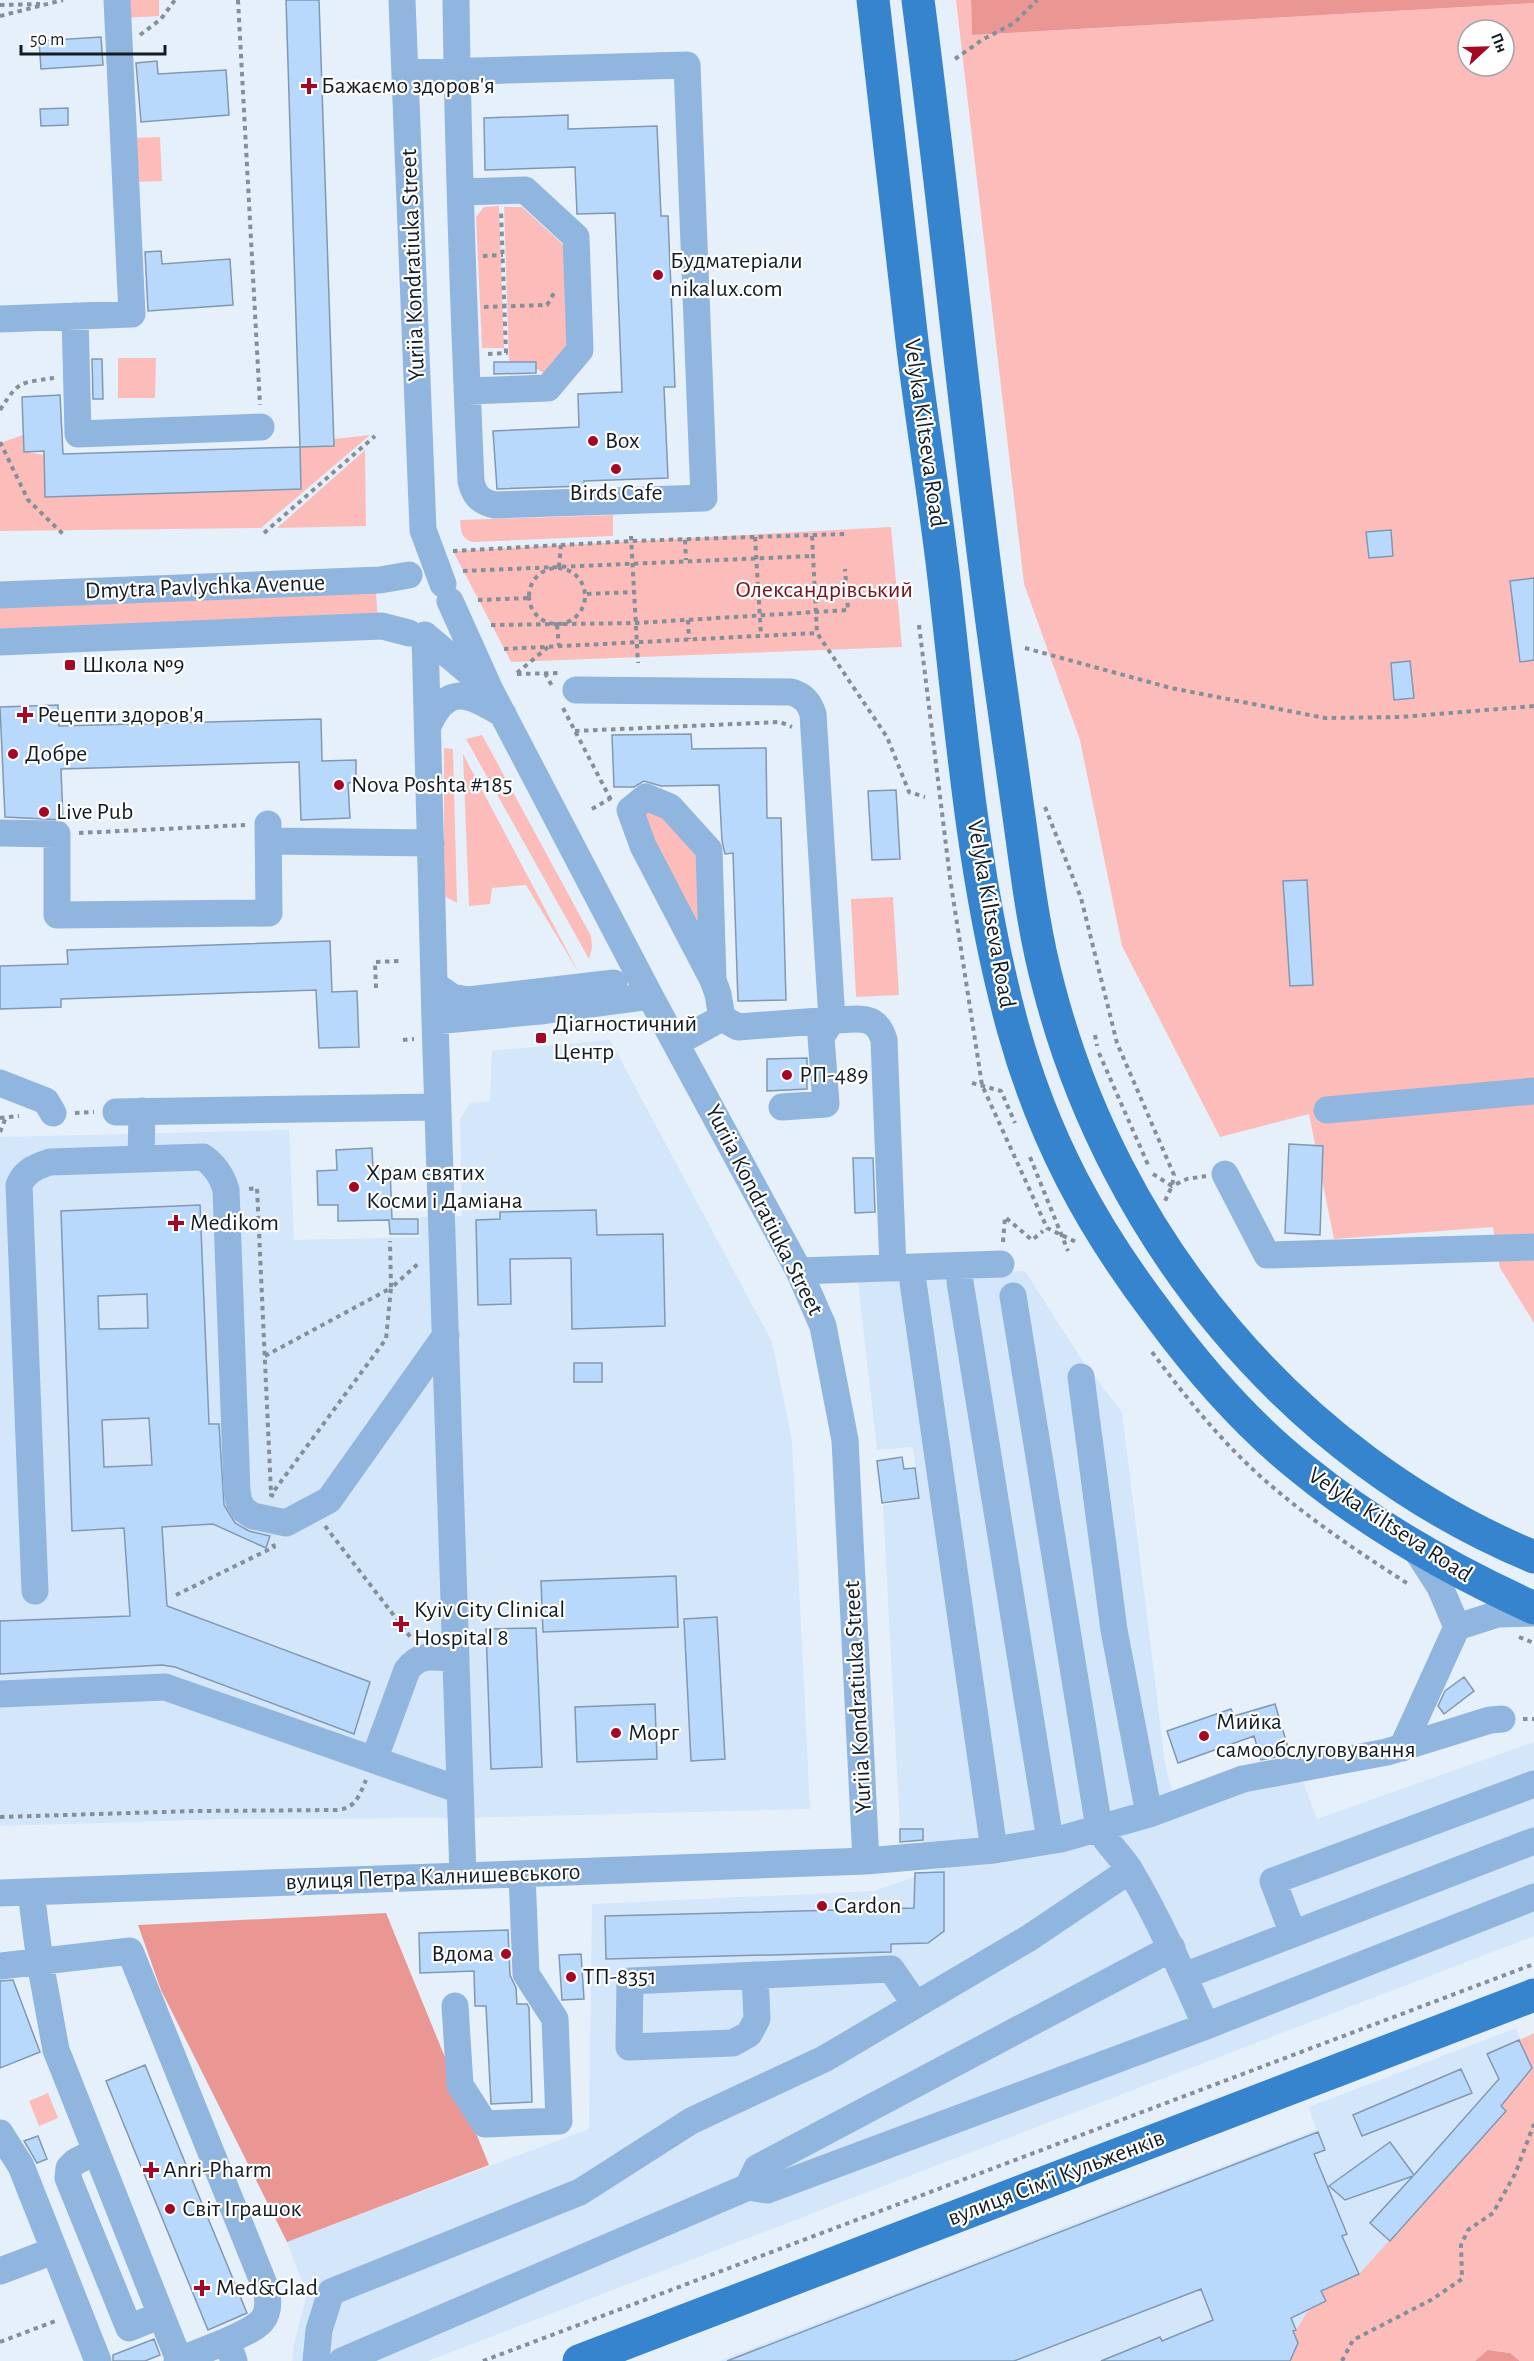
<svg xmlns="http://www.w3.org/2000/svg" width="1534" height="2361" font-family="'Alegreya Sans',sans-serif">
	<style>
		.built { fill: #d4e6fa }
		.green { fill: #fcbdba; fill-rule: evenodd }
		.forest { fill: #ea9794 }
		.building { fill: #b9d9fc; stroke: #8198b1; stroke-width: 1.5; fill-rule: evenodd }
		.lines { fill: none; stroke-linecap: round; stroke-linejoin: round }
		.path { stroke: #858f99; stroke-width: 4; stroke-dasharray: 4.5 4.5; stroke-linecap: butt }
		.minor { stroke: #90b6df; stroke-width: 27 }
		.major { stroke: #3784ce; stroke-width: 33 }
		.poi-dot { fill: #a40825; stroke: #fff; stroke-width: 2 }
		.labels { text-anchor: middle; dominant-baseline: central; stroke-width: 4.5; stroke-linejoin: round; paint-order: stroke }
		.poi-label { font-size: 24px; fill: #131c25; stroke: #fff; text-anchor: start }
		.street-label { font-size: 24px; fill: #131c25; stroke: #fff }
		.park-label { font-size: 24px; fill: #75141d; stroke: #fff }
	</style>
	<rect width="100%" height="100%" fill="#e6f0fb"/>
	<path class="built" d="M610 1040 772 1342 792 1440 810 1809 461 1818 225 1819 0 1826V1137L289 1130 294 1240 420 1237V1217L462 1216 460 1119 470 1103 490 1101 492 1051Z
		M1025 1271 1084 1363 1122 1412 1165 1763 1174 1799 1056 1830 923 1846 922 1829H900L883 1505 920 1498 913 1447 877 1450 858 1282Z
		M1534 1742V1936L428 2361H292L294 2344 307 2294 287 2242 589 2129 592 1904 874 1891 937 1869 1105 1840 1300 1773 1317 1819Z
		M1516 2028 1532 2068 1501 2106 1506 2111 1359 2274 1321 2291 1326 2301 1309 2309 1296 2330 1290 2361H719L1316 2130 1309 2107Z"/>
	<path class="green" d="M122 0H159V16L122 18Z
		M956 0H971L972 35 1534 3V1323L1500 1268 1493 1227 1334 1239 1309 1114 1220 1137 1122 946 1080 740 1024 584ZM1468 30H1504V66H1468Z
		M160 137 162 181 134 182 132 138Z
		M499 206 504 348H482L476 217 484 207Z
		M504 207H522L569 250 573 342 546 375 536 368V362H509Z
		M118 358H156L155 398H118Z
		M23 435 24 451 44 455 45 497 301 489 300 447 334 446V439L370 435 261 528 0 531V443Z
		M365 450 366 526 277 528Z
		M613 515V536L473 542C461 539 461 531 460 520Z
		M891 527 902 647 511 662 453 551Z
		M376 592 378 622 0 637V604Z
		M482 735 591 936 592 948 589 959 466 739Z
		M444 748 453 749 457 903 444 896Z
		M463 754 579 973 526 885 492 888 490 904 469 906Z
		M655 808 703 860 710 957 660 861 644 809Z
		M893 897 899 995 856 997 851 899Z
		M1534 2033V2361H1520L1510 2353 1489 2350 1475 2361H1290L1293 2331 1296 2330 1309 2309 1326 2301 1321 2291 1359 2274 1506 2111 1501 2106 1532 2069 1519 2040Z
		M48 2093 58 2118 39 2126 29 2101Z"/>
	<path class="forest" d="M971 0H1534V3L972 35Z
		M386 1913 489 2165 287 2242 161 1990 138 1925Z
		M1488 2350 1510 2353 1520 2361H1475Z"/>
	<path class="building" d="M286 0H319L334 446 300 447Z
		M101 37 103 65 41 69 39 41Z
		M157 61 158 74 226 70 229 115 141 122 136 63Z
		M68 108V125L41 126 40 109Z
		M568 115V129L657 126 661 216H668L675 387H664L668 478 584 481V486L497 489 493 431 579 427 578 394 622 392 615 213 577 214 575 167 485 170 484 118Z
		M161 251 162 264 230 259 233 305 148 311 145 252Z
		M92 359H102L103 399H93Z
		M494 362H536V373L494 374Z
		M60 395 63 454 300 447 301 489 45 497 44 451 24 452 22 397Z
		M1391 530 1393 556 1369 558 1366 532Z
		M1534 578V660L1520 662 1510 581Z
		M1410 661 1414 698 1394 700 1391 663Z
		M58 705 59 726 321 719 322 761 356 760V782L348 783 350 818 301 820 299 762 61 769 63 820 5 817 0 707Z
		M691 734 692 749 766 748 767 818H781L786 1000 738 1001 733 853 725 854 722 841 719 785 661 786 644 781 634 787H614L612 735Z
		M896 790 900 859 872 860 868 791Z
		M1307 880 1313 985 1290 986 1283 881Z
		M330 941 332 992 357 991 359 1047 319 1048 316 990 61 999V1007L0 1009V966L68 964 67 950Z
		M807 1058V1089L767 1091V1059Z
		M1289 1144 1323 1146 1320 1235 1285 1233Z
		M372 1148 373 1169 390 1168 392 1219H418V1234H390L389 1220 338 1221V1205H318L317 1171 337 1170 336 1150Z
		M853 1158H873L875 1212 855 1213Z
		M200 1205 209 1424H219L224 1505 235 1523 249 1531 270 1536 266 1548 213 1524 162 1527 167 1606 370 1682 354 1734 175 1667 162 1665 0 1674V1621L130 1616 124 1528 72 1531 61 1211ZM147 1294 148 1328 99 1329 98 1296ZM149 1418 152 1465 104 1467 102 1420Z
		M596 1210 597 1235 663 1234 665 1326 572 1329 571 1258 510 1259 511 1304 478 1305 476 1220 500 1219V1212Z
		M574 1363H602V1382H574Z
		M902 1457 904 1469 915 1468 919 1498 882 1503 877 1461Z
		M676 1576 678 1627 543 1632 541 1581Z
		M717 1617 725 1759 691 1761 684 1619Z
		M536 1628 542 1767 491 1769 486 1629Z
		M1464 1677 1474 1691 1444 1714 1438 1706 1445 1691Z
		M655 1704 657 1759 577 1762 575 1707Z
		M1275 1704 1290 1754 1261 1760 1254 1736 1178 1763 1167 1731 1231 1709 1234 1716Z
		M900 1829H923V1840L900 1842Z
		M944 1872V1931L928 1943 891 1944V1952L606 1959 605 1916 914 1908 915 1873Z
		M508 1930 510 1975 516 1988 517 2004H527L529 2008 532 2102 491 2104 486 2006H475L474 1971 420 1973 419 1933Z
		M581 1954 584 1999 562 2000 559 1955Z
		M13 1980 40 2052 0 2068V1981Z
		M1519 2040 1532 2068 1501 2106 1506 2111 1390 2241 1370 2223 1413 2176 1345 2200 1329 2186 1390 2142 1414 2175 1499 2079 1487 2054Z
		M145 2065 247 2313 208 2330 106 2081Z
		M1461 2069 1472 2093 1362 2136 1353 2115Z
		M1318 2132 1325 2150 1314 2154 1347 2234 1342 2236 1359 2274 1321 2291 1326 2301 1291 2318 1296 2330 1293 2331 1298 2343 1290 2361H1101L1160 2337 1162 2341 1213 2320 1201 2289 1014 2361H727Z
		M38 2136 47 2159 37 2163 24 2141Z
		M154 2339 160 2355 145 2361H113V2355Z"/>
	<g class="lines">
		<path class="path" d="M238 0 260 405
			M0 5 40 4
			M0 16 63 0
			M140 35 161 19 175 0
			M955 59 982 40 1014 23 1037 0
			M483 256 503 255
			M484 307 547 305 554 293
			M488 354 506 353 501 211
			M0 410C19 380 20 383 54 378
			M0 442 28 500 65 536
			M264 533 375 436
			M631 536 638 663
			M812 536 817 633 887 737 909 792 925 797
			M755 537 761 635
			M685 540 686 560
			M453 551 631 541 845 534
			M559 567 561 545
			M529 596a28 28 0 1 1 56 0a28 28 0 1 1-56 0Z
			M463 571 813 556
			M587 594 634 592
			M478 600 528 598
			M688 620 689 639
			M491 625 636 623 848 610 845 569
			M557 625 559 646
			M919 625 950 878 982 1085 1047 1228 1078 1243
			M1025 648 1171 688 1325 718 1402 717 1534 706
			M504 649 817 633
			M517 673 548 647
			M545 673 553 688
			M517 674 561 673
			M563 708 611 800
			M575 731 780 722 792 727
			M1045 807 1081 898 1117 1043 1174 1175 1172 1186 1165 1201
			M592 809 611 798
			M79 833 245 825
			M376 988 375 962 399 961
			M1095 1035 1097 1046
			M403 1040 414 1039
			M1099 1053 1149 1167
			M972 1083 1001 1091 1015 1123
			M75 1113 94 1112
			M0 1118 19 1116
			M0 1132 6 1117
			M1030 1157 1068 1251
			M1153 1174 1172 1186 1187 1179 1206 1176
			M249 1189 257 1188 271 1493
			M1003 1242 1005 1217 1032 1240 1043 1231
			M1152 1352C1187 1399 1224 1445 1268 1483 1312 1521 1361 1554 1410 1585
			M265 1356 391 1288 390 1241
			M274 1496 271 1495 386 1339 391 1288 420 1262
			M325 1526 412 1639
			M176 1595 274 1547 273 1543
			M1519 1637 1534 1643
			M1523 1719H1534
			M0 1817 195 1811 337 1810C356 1808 359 1796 366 1780
			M0 2342 58 2320
			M483 2361 1534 1964
			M1342 2361 1353 2340 1431 2300 1462 2279 1461 2245 1468 2230 1493 2213 1515 2174 1534 2124"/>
		<path class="minor" d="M402 0 423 530 443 584
			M405 73 687 65 704 498 495 505C480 502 474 495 471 481 464 321 458 160 456 0
			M461 192 525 190 576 237 580 350 548 388 467 391
			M75 316 78 434 261 427
			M0 319 132 314 117 0
			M0 595 380 580 409 575
			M450 601 490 690 650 996 799 1271 823 1326 845 1440 866 1861
			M425 635 435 1021 463 1876
			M425 635 484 685
			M0 642 382 626 409 633
			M576 690 791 692C804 696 809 702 813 714L832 1020 738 1027 722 1018
			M428 726C448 681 470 695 503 714
			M0 833 57 834V915L269 913 268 824
			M269 841 431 843
			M713 980 643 846 630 810 646 797 670 807 709 850 713 980 718 994 722 1018
			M435 985 452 997 468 1000 614 983
			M435 1021 540 1011 650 996
			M676 1043 722 1018
			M0 1083 46 1101 53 1113
			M782 1107 826 1104 821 1037 832 1020C856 1020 876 1012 884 1040L893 1268
			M1327 1110 1534 1091
			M116 1112 438 1107
			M141 1158 142 1111
			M1225 1174 1267 1255 1534 1247
			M799 1271 1001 1264
			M913 1282 994 1850
			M960 1282 1050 1840
			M1013 1296 1099 1828C1107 1845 1122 1856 1131 1872 1160 1921 1183 1974 1206 2026
			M1081 1377 1114 1630 1149 1814
			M1415 1548 1440 1587 1457 1627
			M35 1591 19 1185C25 1171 35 1167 50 1162L203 1157C216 1166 222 1176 226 1190L237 1491 239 1502 244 1510 253 1516 286 1523 329 1500 446 1335
			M0 1694 165 1687 460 1790
			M1402 1748 1457 1627 1498 1614 1534 1613
			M374 1760 407 1670C420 1652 436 1657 456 1659
			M31 1892 40 1962 56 2050 179 2360
			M0 1893 866 1861 994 1850 1061 1839 1149 1814 1243 1779 1387 1752 1490 1720 1502 1719
			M1293 1934 1273 1881 1534 1784
			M0 1966 130 1951 266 2289C274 2324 254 2328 227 2341
			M755 1975 757 2019 749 2034 733 2043 629 2047 630 1981 891 1969 916 2005
			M1184 1976 1534 1841
			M455 2006 460 2085 485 2124 559 2121 555 2019 526 1974 522 1874
			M0 2133 21 2166 98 2361
			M96 2151 75 2162 69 2168 68 2178 129 2328 161 2315
			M748 2187 757 2168 1172 1948
			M0 2271 53 2251
			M177 2361 227 2341 234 2361
			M316 2361 319 2330 331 2292 580 2192 691 2121 824 2059 1029 1938 1130 1870
			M342 2361 748 2187 767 2190 1206 2026 1534 1897"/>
		<path class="major" d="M873 0C887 113 898 227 912 341 921 417 934 494 943 570 961 723 972 880 1013 1028 1043 1137 1091 1226 1159 1315 1201 1372 1248 1426 1304 1470 1374 1527 1453 1571 1534 1608
			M918 0C946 215 966 431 995 645 1004 707 1012 769 1021 831 1028 883 1035 937 1049 988 1114 1239 1293 1457 1534 1557
			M579 2361 1534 1995"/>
	</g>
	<g class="poi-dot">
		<path d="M306 77h6v6h6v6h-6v6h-6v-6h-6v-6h6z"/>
		<circle cx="658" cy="275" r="6"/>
		<circle cx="593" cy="441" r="6"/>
		<circle cx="616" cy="469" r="6"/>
		<rect x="64" y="659" width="12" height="12" rx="3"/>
		<path d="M22 706h6v6h6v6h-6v6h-6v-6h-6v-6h6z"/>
		<circle cx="13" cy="754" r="6"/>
		<circle cx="339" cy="785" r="6"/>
		<circle cx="44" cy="812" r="6"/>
		<rect x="535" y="1032" width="12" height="12" rx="3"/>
		<circle cx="787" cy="1075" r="6"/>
		<circle cx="354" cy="1187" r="6"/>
		<path d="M173 1214h6v6h6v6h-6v6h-6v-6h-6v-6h6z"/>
		<path d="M398 1615h6v6h6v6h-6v6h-6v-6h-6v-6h6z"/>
		<circle cx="616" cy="1733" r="6"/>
		<circle cx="1204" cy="1736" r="6"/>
		<circle cx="822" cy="1906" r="6"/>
		<circle cx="506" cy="1954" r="6"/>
		<circle cx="571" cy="1977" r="6"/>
		<path d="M148 2161h6v6h6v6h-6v6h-6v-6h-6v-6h6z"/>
		<circle cx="170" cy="2209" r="6"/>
		<path d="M199 2279h6v6h6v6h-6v6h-6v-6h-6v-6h6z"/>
	</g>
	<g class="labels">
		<g class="poi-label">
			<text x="321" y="86">Бажаємо здоров'я</text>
			<text x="670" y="261">Будматеріали<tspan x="670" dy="28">nikalux.com</tspan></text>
			<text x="605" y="441">Box</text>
			<text x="616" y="493" text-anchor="middle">Birds Cafe</text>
			<text x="82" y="665">Школа №9</text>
			<text x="37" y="715">Рецепти здоров'я</text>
			<text x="25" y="754">Добре</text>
			<text x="351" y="785">Nova Poshta #185</text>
			<text x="56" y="812">Live Pub</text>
			<text x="553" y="1024">Діагностичний<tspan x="553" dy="28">Центр</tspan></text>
			<text x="799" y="1075">РП-489</text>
			<text x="366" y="1173">Храм святих<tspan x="366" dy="28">Косми і Даміана</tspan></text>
			<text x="190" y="1223">Medikom</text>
			<text x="414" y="1610">Kyiv City Clinical<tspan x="414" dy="28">Hospital 8</tspan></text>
			<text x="1216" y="1722">Мийка<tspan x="1216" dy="28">самообслуговування</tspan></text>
			<text x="628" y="1733">Морг</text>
			<text x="834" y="1906">Cardon</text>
			<text x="494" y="1954" text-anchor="end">Вдома</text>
			<text x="583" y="1977">ТП-8351</text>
			<text x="163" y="2170">Anri-Pharm</text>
			<text x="182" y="2209">Світ Іграшок</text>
			<text x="216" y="2288">Med&amp;Glad</text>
		</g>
		<g class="street-label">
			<text transform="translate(413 265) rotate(-92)">Yuriia Kondratiuka Street</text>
			<text transform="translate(925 433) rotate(82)">Velyka Kiltseva Road</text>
			<text transform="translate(205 587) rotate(-2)">Dmytra Pavlychka Avenue</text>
			<text transform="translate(991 914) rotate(80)">Velyka Kiltseva Road</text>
			<text transform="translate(764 1210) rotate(63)">Yuriia Kondratiuka Street</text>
			<text transform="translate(1390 1525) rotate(33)">Velyka Kiltseva Road</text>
			<text transform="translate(858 1697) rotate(-93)">Yuriia Kondratiuka Street</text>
			<text transform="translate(433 1877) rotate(-2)">вулиця Петра Калнишевського</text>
			<text transform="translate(1056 2178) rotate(-21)">вулиця Сімʼї Кульженків</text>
		</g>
		<g class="park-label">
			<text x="824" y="590">Олександрівський</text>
		</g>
	</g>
	<g transform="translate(1486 48) rotate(68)"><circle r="28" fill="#ffffff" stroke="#a1a4a8" stroke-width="1.5"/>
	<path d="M0-4.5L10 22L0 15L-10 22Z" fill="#a40825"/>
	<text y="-9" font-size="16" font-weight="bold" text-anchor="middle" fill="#131c25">Пн</text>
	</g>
	<path d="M21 45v9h144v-9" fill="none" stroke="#131c25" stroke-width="3"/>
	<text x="30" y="45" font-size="18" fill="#131c25" stroke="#ffffff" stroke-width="4.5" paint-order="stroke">50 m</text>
</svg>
